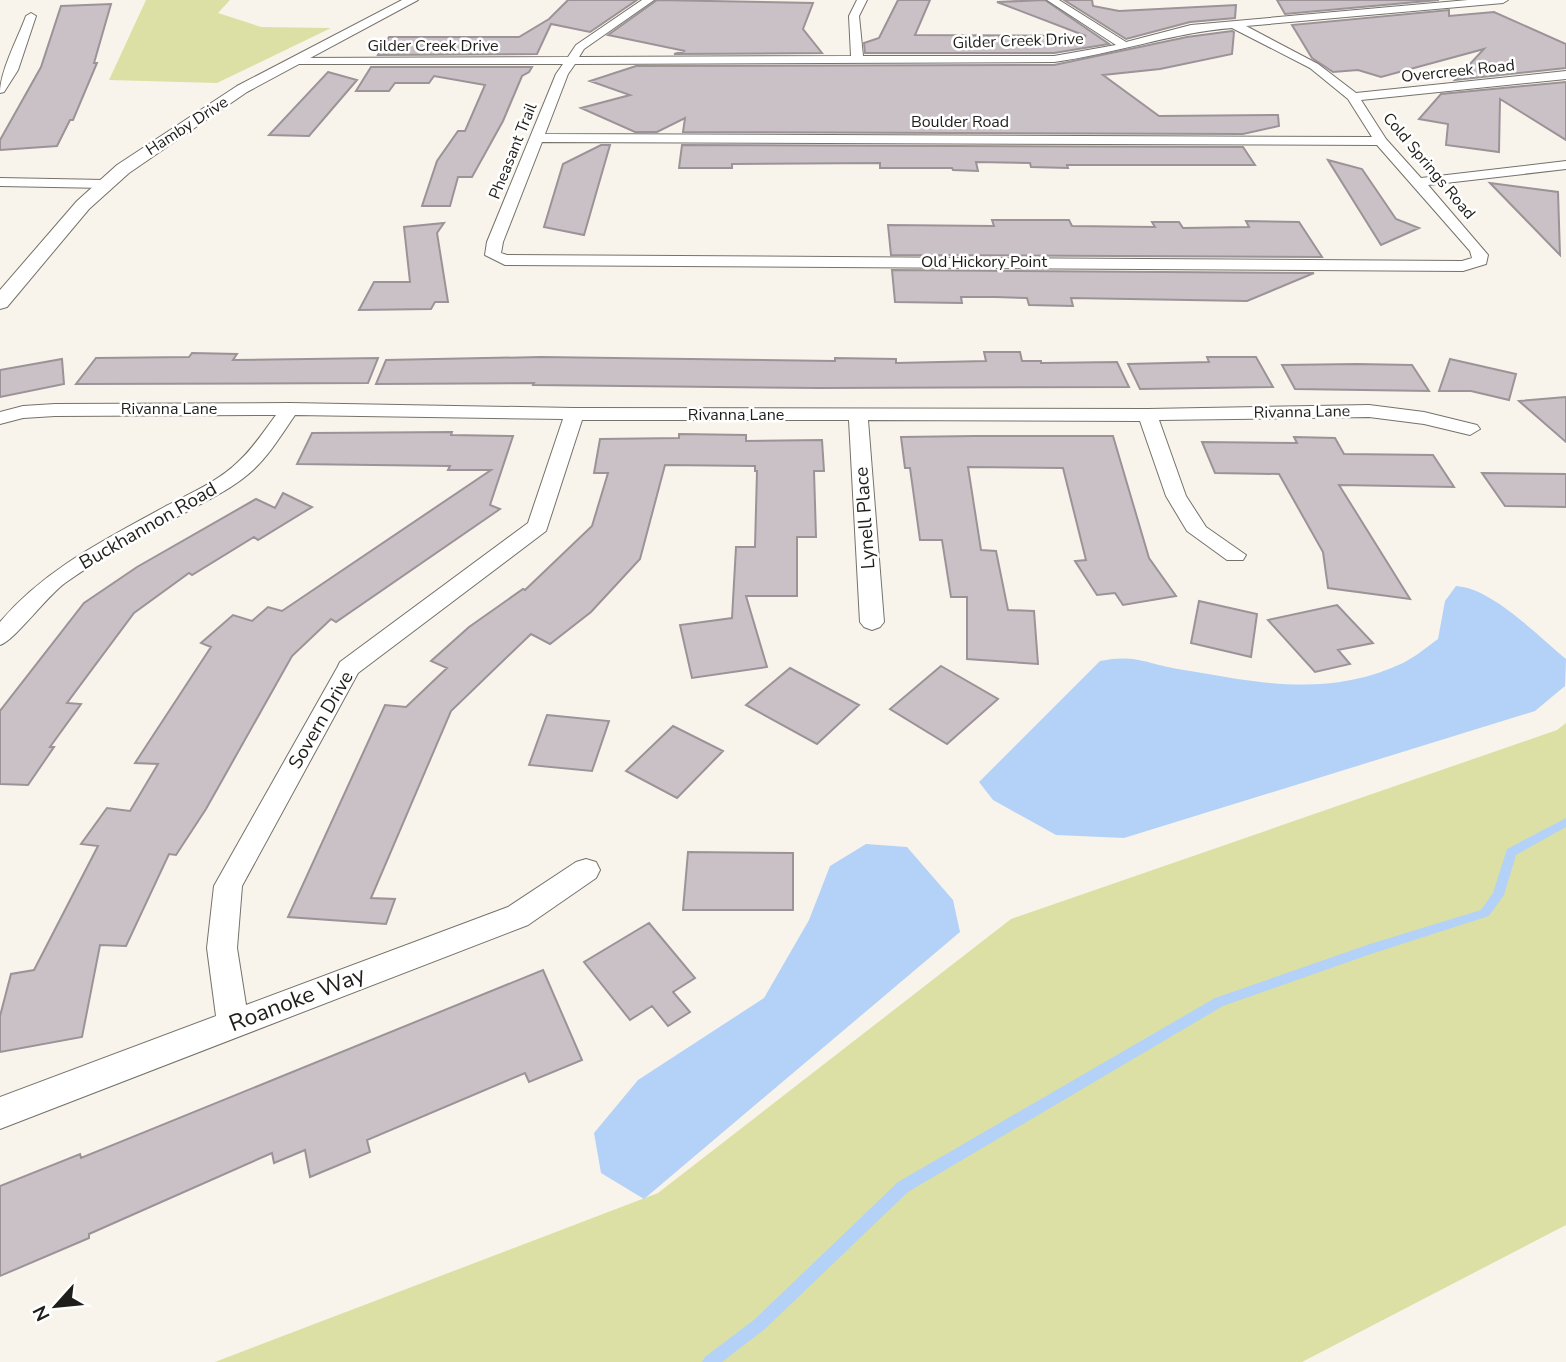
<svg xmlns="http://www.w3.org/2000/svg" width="1566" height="1362" font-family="'Nunito Sans',sans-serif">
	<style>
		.green { fill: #dce0a4 }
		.water { fill: #b4d2f7 }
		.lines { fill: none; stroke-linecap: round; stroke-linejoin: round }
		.stream { fill: #b4d2f7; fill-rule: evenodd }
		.building { fill: #cac1c7; stroke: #9b9398; stroke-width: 2 }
		.minor-casing { stroke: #75726a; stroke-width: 2 }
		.tertiary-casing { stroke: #75726a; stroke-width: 2 }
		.minor { fill: #fff; fill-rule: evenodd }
		.tertiary { fill: #fff; fill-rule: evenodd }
		.labels { text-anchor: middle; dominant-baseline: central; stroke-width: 5; stroke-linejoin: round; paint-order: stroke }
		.far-street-label { font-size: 16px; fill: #1f1e1a; stroke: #fff }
		.street-label { font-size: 19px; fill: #1f1e1a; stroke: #fff }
		.near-street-label { font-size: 23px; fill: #1f1e1a; stroke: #fff }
	</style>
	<rect width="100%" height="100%" fill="#f8f4eb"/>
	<path class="green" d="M146 0H230L218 13 261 27 331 28 217 83 109 80Z
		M1566 723V1225L1302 1362H215L658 1193 1011 919 1557 730Z"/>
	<path class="water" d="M1456 586C1492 588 1538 636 1566 659L1565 686 1535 711 1124 838 1056 835 993 800 979 782 1100 661C1134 654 1145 663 1178 669 1257 682 1326 699 1403 663 1415 657 1427 647 1438 639L1445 601Z
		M866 844 907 847 953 900 960 932 644 1199 601 1173 594 1133 638 1080 764 998 809 920 830 866Z"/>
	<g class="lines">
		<path class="stream" d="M1566 818V827L1516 855 1504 895 1489 916 1371 954 1223 1006 908 1192 765 1329 722 1362H702L705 1357 755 1319 898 1182 1215 998 1370 944 1481 910 1493 893 1507 849Z"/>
	</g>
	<path class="building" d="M568 0H637L590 32 551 24 537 54 378 55 389 37H519L549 19Z
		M657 0 813 3 803 29 822 53 674 54 685 51 608 35Z
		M898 0H930L915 35 1086 36 997 2 1045 0 1109 44 1054 53H865L864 43 879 38Z
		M1064 0H1092L1093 6 1119 11 1236 5 1235 18 1190 22 1126 39Z
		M1277 0H1439L1285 14Z
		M111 4 94 63H97L73 120H70L57 146 0 150V140L41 67 61 6Z
		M1449 10V16L1494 12 1566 44V68L1455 80 1484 49 1381 77 1358 70 1333 72 1312 58 1292 25Z
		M1232 31 1234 32 1232 54 1160 69 1103 75 1159 116 1278 115 1279 126 1243 134 683 132 685 118 657 132H635L581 108 630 95 590 81 636 66 1054 65 1187 37Z
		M371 67H532L529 72 522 76 503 121 472 177H458L450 206H422L437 161 458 131H465L485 85 434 76 429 83H395L389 91H356Z
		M328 72 357 80 309 136 269 135Z
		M1566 82V140L1500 99 1499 152 1446 145 1448 124 1419 119 1441 94Z
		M601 145H610L584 235 544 227 563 164Z
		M682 145 1243 147 1255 165H1067L1068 168 1031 167 1030 163 976 162 978 171 953 170 952 168H880V163L732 164V168H679Z
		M1328 160 1362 169 1396 219 1419 228 1381 245Z
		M1490 183 1558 192 1560 255Z
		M992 220H1069L1072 226 1155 227 1152 222H1179L1183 228 1249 227 1246 221 1299 222 1322 257 891 255 888 225 994 226Z
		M444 223 437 233 448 302H435L431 309 359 310 374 282H410L404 227Z
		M892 270 1314 273 1247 301 1071 298 1073 306 1029 305 1027 298 995 297H961L962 303 895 302Z
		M984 352H1020L1022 361H1041V363L1117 362 1129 387 819 388 533 385 534 383 376 384 386 360 541 357 835 361V358L896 359V363L986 361Z
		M192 353 237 354 233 360 378 358 368 383 76 384 96 358 189 357Z
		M1207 357H1256L1273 387 1140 389 1128 364 1209 362Z
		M62 359 64 384 0 397V370Z
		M1450 359 1516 374 1509 400 1471 391H1439Z
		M1357 364 1412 365 1429 391 1295 389 1282 365Z
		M1566 397V442L1519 401Z
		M452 432 451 435 513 436 490 505 500 509 336 622 331 619 292 656 206 809 176 855 169 854 126 946 100 945 82 1037 0 1052V1016L11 974 34 970 98 846 81 844 107 808 130 811 158 764 135 763 211 647 201 643 233 615 252 621 268 607 282 611 491 470H448L450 466 297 464 312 433Z
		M679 434 746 435V441L822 440 824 471H814L816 537H797V596H746L767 667 692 678 680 625 732 618 736 547H755L757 471H755V466L665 465 640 559 591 612 550 644 531 634 451 711 371 898 395 899 386 924 288 917 385 705 406 707 447 668 431 661 469 627 523 589 525 590 592 526 608 473H594L600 439 679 438Z
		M975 436H1113L1149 558 1176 596 1123 605 1115 593 1097 595 1075 561 1086 560 1063 468 968 467 981 550 996 551 1008 610 1034 611 1038 664 967 659V597H951L942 540H920L910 468H905L901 437Z
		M1294 437 1335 438 1344 454 1433 455 1454 487 1339 485 1410 599 1328 588 1323 552 1279 474 1215 473 1202 442 1297 443Z
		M1482 473 1566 474V507L1505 506Z
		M283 493 312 507 258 540 254 537 192 575 189 573 134 613 67 703 81 704 50 747H54L28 785 0 784V711L84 603 137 567 256 499 275 508Z
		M1199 601 1257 614 1251 657 1191 643Z
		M1337 605 1373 643 1338 650 1350 664 1315 672 1268 620Z
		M941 666 998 699 947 744 890 709Z
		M790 668 859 705 817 744 746 705Z
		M547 715 609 721 592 771 529 765Z
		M673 726 723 751 677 798 626 771Z
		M688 852 793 853V910H683Z
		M649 923 695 978 673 992 690 1012 668 1026 652 1006 630 1020 584 962Z
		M543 970 582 1060 529 1082 525 1073 367 1140 370 1152 310 1177 305 1150 274 1163 272 1153 89 1234V1238L0 1276V1186L80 1154 81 1158Z"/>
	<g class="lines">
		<g class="minor-casing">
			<path id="minor" d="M642 0H654L584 49 579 57 851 56 849 16 857 0H867L859 16 863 56H1054L1116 45 1047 0H1059L1126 42 1191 25 1468 0H1508L1503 3 1246 26 1318 64 1356 93 1566 71V79L1361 100 1386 139 1421 178 1566 161V169L1428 185 1488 255 1486 264 1463 271 505 265 485 255 487 242 556 74 563 64H294L288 61 294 58 568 57 576 45ZM1232 28 1310 68 1348 99 1372 137 545 134 568 74 575 64 1054 62C1114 54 1171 33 1232 28ZM542 142 1377 145 1470 251 1472 258 1462 261 507 255 501 253 503 242Z
				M31 13 36 16 18 70 4 92 0 93C0 71 18 38 26 16Z
				M0 178 105 180 112 184 105 188 0 186Z
				M289 403 574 408 1148 409 1369 405 1424 412 1477 425 1480 429 1470 435 1424 424 1369 417 1159 420 1186 496 1206 527 1246 555 1243 560H1227L1187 531 1166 496 1140 421 868 420 884 622 880 627 872 630 864 627 860 622 849 420H582L546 531 358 673 242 886 237 948 246 1005 508 907 576 862 586 859 596 862 600 870 596 878 528 925 0 1129V1097L216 1016 207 948 214 886 337 668 340 662 528 523 563 419 295 415C282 434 270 454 253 470 235 487 211 498 190 510 148 533 104 555 65 583 47 596 14 641 0 645V622C46 568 105 540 166 506 191 493 219 481 239 461 254 447 264 431 276 415L55 416 23 418 0 424V412L23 406 55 404Z"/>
		</g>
		<g class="tertiary-casing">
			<path id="tertiary" d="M402 0H418L247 92 129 173 89 209 7 307 0 309V290L77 201 117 165 237 86Z"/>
		</g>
		<use href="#minor" class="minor"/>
		<use href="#tertiary" class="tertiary"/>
	</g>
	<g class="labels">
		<g class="far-street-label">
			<text transform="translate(1018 41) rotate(-2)">Gilder Creek Drive</text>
			<text x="433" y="46">Gilder Creek Drive</text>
			<text transform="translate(1458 71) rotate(-6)">Overcreek Road</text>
			<text x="960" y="122">Boulder Road</text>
			<text transform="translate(187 126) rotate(-33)">Hamby Drive</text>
			<text transform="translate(513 151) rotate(-68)">Pheasant Trail</text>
			<text transform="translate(1429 166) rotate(50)">Cold Springs Road</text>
			<text x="984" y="262">Old Hickory Point</text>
			<text x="169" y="409">Rivanna Lane</text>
			<text transform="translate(1302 412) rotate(-1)">Rivanna Lane</text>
			<text x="736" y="415">Rivanna Lane</text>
		</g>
		<g class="street-label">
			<text transform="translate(865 518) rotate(-94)">Lynell Place</text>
			<text transform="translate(148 526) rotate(-30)">Buckhannon Road</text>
			<text transform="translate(321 720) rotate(-60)">Sovern Drive</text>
		</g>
		<g class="near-street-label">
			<text transform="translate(297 999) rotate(-21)">Roanoke Way</text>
		</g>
	</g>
	<g transform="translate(56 1306) rotate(243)" stroke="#ffffff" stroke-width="5" paint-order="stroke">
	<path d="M0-5L12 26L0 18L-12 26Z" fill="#1f1e1a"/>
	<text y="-10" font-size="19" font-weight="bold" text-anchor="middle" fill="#1f1e1a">N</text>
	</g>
</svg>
